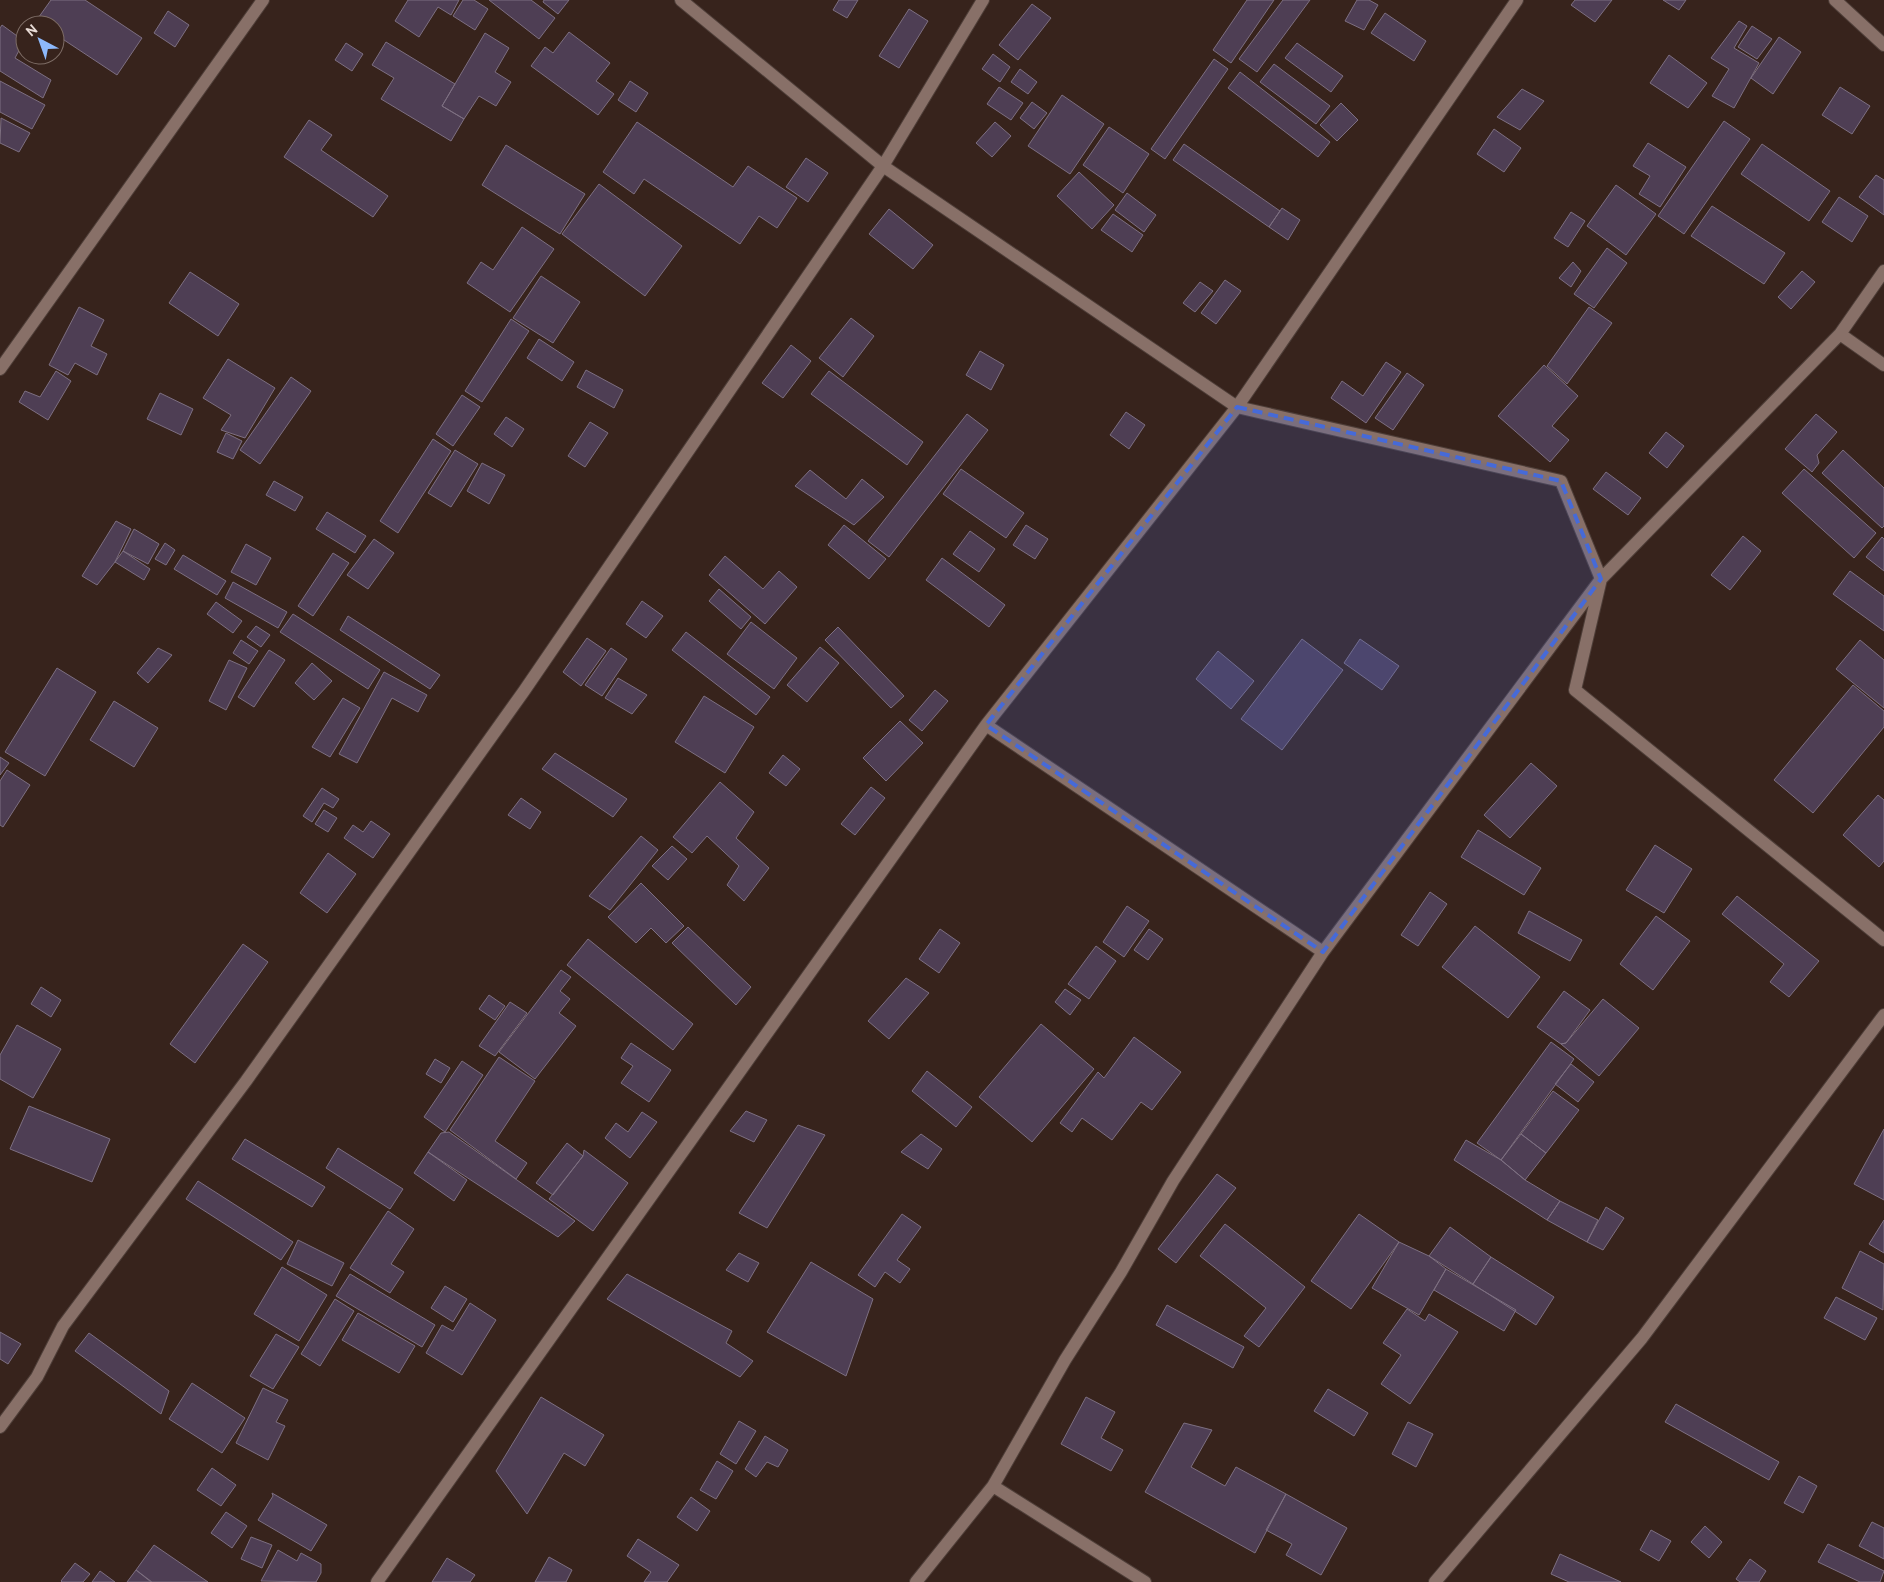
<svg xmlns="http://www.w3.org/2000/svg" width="1884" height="1582" font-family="Overpass,sans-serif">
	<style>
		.building { fill: #4e3e54; stroke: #7d6f81 }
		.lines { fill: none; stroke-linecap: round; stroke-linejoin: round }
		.street-casing { stroke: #4e3e38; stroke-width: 14 }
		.street { stroke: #887068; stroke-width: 12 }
		.marked { fill: #466ad8; fill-opacity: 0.2; stroke: #466ad8; stroke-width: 4; stroke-dasharray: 10 6; stroke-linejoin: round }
	</style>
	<rect width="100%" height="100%" fill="#37231c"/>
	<path class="building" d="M51 0H85L142 38 117 75 55 34V25H42L36 21Z
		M408 0H459L451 15 438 7 419 37 395 21Z
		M463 0H474L488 9 475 30 453 16Z
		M489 0H531L555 18 539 39Z
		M544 0H569L558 14 543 2Z
		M839 0H858L847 18 833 10Z
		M1247 0H1274L1231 63 1213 50Z
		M1283 0H1310L1257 72 1239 59Z
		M1357 0H1369L1378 5 1364 30 1345 21Z
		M1575 0H1612L1595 22 1571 5Z
		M1663 0H1686L1679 10Z
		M1032 4 1051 18 1018 60 999 45Z
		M909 9 928 21 899 68 879 56Z
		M168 11 189 25 175 47 154 33Z
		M1385 13 1426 41 1414 61 1371 33Z
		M1739 21 1747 26 1734 48 1759 63 1734 108 1712 96 1729 69 1711 58Z
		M2 25 24 41 15 58 51 80 43 98 0 71V28Z
		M1752 26 1772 39 1757 59 1738 47Z
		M569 32 610 63 596 81 614 94 598 115 531 66 545 47 553 53Z
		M485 33 509 48 495 72 511 82 496 106 479 96 464 119 442 106Z
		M1779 37 1801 52 1773 94 1751 78Z
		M386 42 455 84 442 106 464 119 451 141 381 99 394 78 372 65Z
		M346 43 363 54 352 71 335 60Z
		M1297 43 1343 76 1331 92 1285 58Z
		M993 54 1010 67 1000 82 982 69Z
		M1669 55 1707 83 1688 108 1650 83Z
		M1214 59 1228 69 1165 159 1151 149Z
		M1274 64 1330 106 1316 124 1260 82Z
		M1020 69 1037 82 1028 94 1011 82Z
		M1240 72 1330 142 1318 157 1228 88Z
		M0 81 45 105 32 129 0 112Z
		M630 81 648 93 636 112 618 100Z
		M999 87 1023 103 1011 120 987 104Z
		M1840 87 1870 106 1852 134 1822 115Z
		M1522 89 1544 101 1520 130 1497 117Z
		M1062 95 1104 124 1070 174 1028 146Z
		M1032 102 1047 113 1034 129 1020 118Z
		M1341 103 1358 120 1337 141 1320 125Z
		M1 118 30 133 19 152 0 143Z
		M309 120 332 135 321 150 388 196 373 217 284 157Z
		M1724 121 1750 139 1684 234 1658 216Z
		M637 122 733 187 748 166 797 198 777 228 759 216 740 244 644 179 634 194 603 172Z
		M995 122 1011 136 992 157 976 143Z
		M1109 127 1149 154 1123 193 1083 165Z
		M1494 129 1521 148 1504 172 1477 154Z
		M1648 143 1686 167 1660 207 1639 194 1650 176 1633 166Z
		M1184 144 1280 211 1269 227 1173 160Z
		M1762 144 1830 191 1809 221 1741 174Z
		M506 145 585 194 560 234 482 185Z
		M806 158 828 173 808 202 786 187Z
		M1079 172 1114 205 1092 229 1057 196Z
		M1876 175 1884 180V215L1859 197Z
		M599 184 682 246 645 296 562 234Z
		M1616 185 1656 214 1626 255 1587 226Z
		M1127 193 1156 215 1144 232 1115 210Z
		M1839 197 1868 216 1852 242 1822 222Z
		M1712 206 1785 253 1764 284 1691 236Z
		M1282 208 1300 220 1288 240 1269 227Z
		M889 209 933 245 913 269 869 234Z
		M1571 212 1585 221 1568 247 1554 238Z
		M1113 214 1143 235 1132 252 1101 230Z
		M522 227 554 249 510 312 467 283 481 262 493 270Z
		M1607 248 1627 263 1594 308 1574 294Z
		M1573 262 1581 271 1571 287 1559 278Z
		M1802 271 1815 282 1791 309 1778 297Z
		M190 272 239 304 218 336 169 303Z
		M541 276 580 302 553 343 513 318Z
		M1225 280 1241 291 1216 324 1201 313Z
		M1200 282 1213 291 1195 312 1183 303Z
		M79 307 104 320 91 346 107 354 97 375 75 363 68 375 49 365Z
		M1589 307 1612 323 1567 384 1547 366Z
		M851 318 874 336 843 377 819 358Z
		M511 319 529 331 482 402 465 391Z
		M539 339 574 362 562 381 527 358Z
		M791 345 811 361 783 398 762 383Z
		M980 351 1004 365 991 390 966 375Z
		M228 359 275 388 245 438 221 430 231 415 203 398Z
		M1386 362 1401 372 1366 423 1331 398 1342 381 1363 396Z
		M1544 365 1578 396 1552 426 1569 440 1550 462 1498 416Z
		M586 370 623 390 614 408 577 387Z
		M56 371 71 381 48 420 19 402 25 391 40 397Z
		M829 371 923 442 907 465 811 394Z
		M1407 373 1424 385 1393 430 1375 418Z
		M291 377 311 391 260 464 240 450Z
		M160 393 193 409 181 435 147 419Z
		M462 395 480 407 453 446 436 434Z
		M1126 412 1145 425 1129 449 1110 435Z
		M967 414 988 430 889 557 868 541Z
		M1816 414 1837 432 1817 455 1819 463 1812 472 1785 449Z
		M506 417 524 429 512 447 494 434Z
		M590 422 608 433 585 467 568 456Z
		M1666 432 1684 446 1667 468 1649 453Z
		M226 433 242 441 233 459 217 452Z
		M433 439 451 451 398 533 380 521Z
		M455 450 478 464 451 507 428 493Z
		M1843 450 1884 488V526L1882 528 1822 473Z
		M482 463 505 475 489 504 467 491Z
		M961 469 1024 513 1006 538 943 494Z
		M1804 469 1876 533 1854 558 1782 493Z
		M810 470 846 499 862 479 884 497 854 525 795 486Z
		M1606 472 1641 498 1628 515 1593 489Z
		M274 481 303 497 295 511 266 495Z
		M327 512 366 536 355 553 316 529Z
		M116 521 131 529 115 562 97 585 82 576Z
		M844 525 886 559 869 579 828 545Z
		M1026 525 1048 539 1035 559 1013 545Z
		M134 529 159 544 148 564 123 551Z
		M970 531 995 549 979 572 953 554Z
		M1743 536 1761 551 1730 590 1711 575Z
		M1882 537 1884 539V571L1866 557Z
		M374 539 394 553 368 589 347 575Z
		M165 543 175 550 166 565 155 559Z
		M246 544 271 558 256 585 231 572Z
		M123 551 150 569 144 580 115 562Z
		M333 553 349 563 313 616 298 606Z
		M183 555 226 581 217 595 174 569Z
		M725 556 763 589 779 571 797 587 765 624 709 575Z
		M942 558 1005 605 989 627 926 580Z
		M1850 571 1884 596V631L1833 594Z
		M233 582 287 612 278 628 225 598Z
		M719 589 751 617 741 629 709 601Z
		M642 601 663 616 646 638 626 624Z
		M216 602 242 621 233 633 207 614Z
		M293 614 380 670 368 689 280 632Z
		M348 616 440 675 430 689 340 630Z
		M751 622 797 658 774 689 727 654Z
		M256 626 270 635 261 647 247 637Z
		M838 627 904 696 891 708 825 640Z
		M686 632 770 697 756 715 672 650Z
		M587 638 606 651 581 686 563 672Z
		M1302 639 1343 670 1282 750 1241 719Z
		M1360 639 1399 666 1382 690 1344 663Z
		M241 640 258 651 249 664 233 653Z
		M1860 640 1884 660V708L1836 669Z
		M820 647 839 663 807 702 787 685Z
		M158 648 172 655 148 683 137 673Z
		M611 648 627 659 602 696 585 685Z
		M269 650 285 660 254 707 238 697Z
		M1218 651 1254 681 1231 709 1196 679Z
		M229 660 247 668 226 710 209 701Z
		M312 663 332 681 314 700 295 683Z
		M57 668 96 692 45 776 5 752Z
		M384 672 427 695 418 712 392 698 357 763 339 754Z
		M618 678 647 695 632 714 605 698Z
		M1853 685 1884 711V727L1813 813 1774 780Z
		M935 690 948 701 922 731 909 720Z
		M704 696 754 727 725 773 675 742Z
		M343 698 360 708 330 757 312 747Z
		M114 701 158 728 134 767 90 740Z
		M900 721 923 743 886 781 863 758Z
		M555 753 627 799 613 817 542 769Z
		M783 755 800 769 786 786 769 773Z
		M0 757 9 763 0 775Z
		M1531 763 1557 786 1510 838 1484 815Z
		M7 770 30 785 3 827 0 825V781Z
		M720 782 754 812 736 838 769 868 744 901 727 885 739 866 707 836 692 853 673 837Z
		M871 787 885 798 855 835 841 824Z
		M322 788 339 799 333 808 324 803 312 822 303 816Z
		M1878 795 1884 800V861L1879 867 1843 835Z
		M521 798 541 812 530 829 508 815Z
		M324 810 337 818 328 832 315 824Z
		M371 821 390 834 373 858 344 838 353 825 363 832Z
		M1478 830 1541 868 1524 895 1461 857Z
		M641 836 658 850 610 910 589 896Z
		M1655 845 1692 869 1664 913 1626 890Z
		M672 846 687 859 668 880 652 866Z
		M328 853 356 874 327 913 300 893Z
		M641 883 684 926 666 943 651 928 636 943 608 917Z
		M1430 892 1447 904 1418 946 1401 935Z
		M1737 896 1819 961 1789 997 1770 982 1784 964 1722 914Z
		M1127 906 1149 921 1124 957 1103 942Z
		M1529 911 1582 940 1570 961 1518 933Z
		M1656 916 1690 941 1653 990 1620 964Z
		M1475 926 1540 977 1508 1018 1442 967Z
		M688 927 751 987 736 1005 672 943Z
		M940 929 960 943 939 973 919 959Z
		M1149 929 1163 939 1148 960 1134 950Z
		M588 939 693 1024 673 1050 567 965Z
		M243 944 268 962 195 1063 170 1044Z
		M1096 946 1116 961 1089 999 1068 984Z
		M561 970 571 977 560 991 570 999 559 1013 576 1026 535 1079 499 1052Z
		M906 978 929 993 889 1039 868 1021Z
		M41 987 61 1000 51 1017 31 1004Z
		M1065 989 1081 1000 1070 1015 1055 1002Z
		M1564 991 1590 1010 1566 1043 1561 1044 1537 1027Z
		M489 995 505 1006 495 1020 479 1009Z
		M1603 999 1639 1028 1599 1076 1561 1044 1566 1043Z
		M510 1002 527 1013 495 1056 479 1046Z
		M1041 1024 1094 1069 1032 1142 979 1097Z
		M17 1025 61 1049 33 1098 0 1079V1055Z
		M1134 1037 1181 1072 1152 1110 1141 1102 1112 1140 1082 1118 1072 1132 1060 1123 1098 1072 1104 1078Z
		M1551 1042 1574 1059 1501 1160 1477 1143Z
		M631 1043 671 1070 649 1102 621 1083 633 1066 621 1058Z
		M499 1057 535 1081 495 1141 527 1163 516 1179 450 1130Z
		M435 1059 450 1068 441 1083 426 1074Z
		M462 1061 483 1075 445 1132 424 1117Z
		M1571 1064 1594 1082 1578 1102 1555 1084Z
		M927 1071 972 1107 956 1127 912 1091Z
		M1553 1091 1579 1110 1546 1153 1521 1134Z
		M29 1106 110 1139 92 1182 10 1149Z
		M746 1111 767 1120 754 1142 730 1131Z
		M642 1112 657 1122 630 1158 605 1138 616 1123 628 1132Z
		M798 1125 825 1135 767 1228 739 1213Z
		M1884 1129V1200L1854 1184Z
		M449 1132 575 1221 558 1237 428 1152 441 1133Z
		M921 1134 942 1149 928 1169 901 1152Z
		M1521 1134 1546 1153 1525 1180 1501 1160Z
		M245 1139 325 1187 312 1207 232 1159Z
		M1466 1140 1501 1160 1525 1180 1560 1201 1547 1220 1454 1160Z
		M567 1143 583 1156 553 1195 536 1183Z
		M338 1148 403 1189 390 1209 326 1168Z
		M584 1150 628 1183 593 1231 549 1199 583 1156Z
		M428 1152 467 1180 454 1201 414 1173Z
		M1217 1174 1236 1188 1176 1263 1158 1249Z
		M198 1181 293 1242 281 1260 186 1199Z
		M1560 1201 1598 1220 1587 1242 1547 1220Z
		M1606 1207 1624 1218 1603 1250 1587 1242Z
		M388 1211 414 1229 391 1264 404 1272 390 1293 350 1268Z
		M902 1214 921 1227 897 1260 910 1269 900 1283 885 1272 875 1287 858 1275Z
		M1359 1214 1399 1242 1351 1309 1311 1281Z
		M1884 1220V1253L1869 1244Z
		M1225 1224 1305 1287 1259 1347 1244 1336 1266 1308 1200 1256Z
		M1450 1227 1491 1257 1473 1284 1429 1256Z
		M298 1240 344 1263 332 1286 287 1264Z
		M1399 1242 1429 1256 1446 1269 1419 1315 1372 1288Z
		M1860 1251 1884 1264 1883 1310 1842 1288Z
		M739 1253 759 1263 748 1282 726 1270Z
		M1491 1257 1554 1297 1536 1325 1473 1284Z
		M811 1262 873 1299 846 1376 767 1332Z
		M282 1267 327 1295 299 1341 254 1314Z
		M1446 1269 1516 1310 1504 1331 1434 1290Z
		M350 1274 435 1325 422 1347 336 1296Z
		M627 1274 732 1331 726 1343 753 1361 740 1377 607 1299Z
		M445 1286 467 1299 453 1322 431 1308Z
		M1836 1297 1877 1318 1865 1340 1824 1318Z
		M335 1299 354 1311 320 1366 301 1354Z
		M470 1303 496 1320 462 1375 426 1353 442 1325 453 1331Z
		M1167 1305 1244 1347 1233 1368 1156 1325Z
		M1407 1309 1425 1321 1429 1314 1458 1332 1410 1404 1381 1384 1401 1355 1383 1343Z
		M358 1313 415 1346 399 1373 342 1340Z
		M0 1332 21 1344 8 1364 0 1359Z
		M89 1333 169 1391 161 1414 75 1351Z
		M276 1334 299 1347 273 1389 250 1376Z
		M192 1383 245 1418 222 1453 169 1419Z
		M263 1388 288 1400 276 1422 285 1426 268 1460 236 1443Z
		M1328 1389 1368 1413 1354 1436 1314 1411Z
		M541 1397 604 1435 585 1466 564 1453 527 1514 496 1471Z
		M1086 1397 1115 1412 1101 1438 1123 1450 1111 1471 1061 1444Z
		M1676 1404 1779 1462 1769 1480 1665 1422Z
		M739 1421 756 1431 736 1464 720 1454Z
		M1408 1422 1433 1434 1416 1467 1392 1454Z
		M1184 1423 1212 1430 1191 1467 1225 1486 1236 1467 1286 1494 1255 1553 1145 1492Z
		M765 1436 788 1450 778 1467 767 1462 756 1477 745 1469Z
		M717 1461 733 1471 716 1499 700 1490Z
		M212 1468 236 1485 221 1506 197 1490Z
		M1799 1476 1817 1486 1803 1513 1784 1503Z
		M272 1493 327 1525 311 1551 258 1520 273 1496Z
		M1286 1494 1347 1528 1321 1575 1286 1555 1292 1544 1266 1530Z
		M691 1497 710 1511 697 1531 677 1517Z
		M226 1512 247 1526 232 1548 211 1533Z
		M1872 1522 1884 1528V1559L1859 1546Z
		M1705 1526 1722 1542 1709 1558 1691 1542Z
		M1651 1530 1671 1541 1659 1561 1640 1550Z
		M251 1537 272 1545 262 1568 241 1559Z
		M638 1539 679 1565 667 1582H644L651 1572 627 1556Z
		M1828 1544 1884 1571 1880 1582H1860L1818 1562Z
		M154 1545 208 1582H152L136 1570Z
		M278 1550 297 1561 301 1553 321 1564V1573L316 1582 261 1581Z
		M1560 1554 1621 1582H1569L1551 1574Z
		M549 1557 572 1570 566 1582H535Z
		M447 1558 475 1575 470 1582H432Z
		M1750 1559 1766 1571 1759 1582H1740L1736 1579Z
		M75 1563 90 1574 83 1582H62L61 1581Z
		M136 1570 151 1582H127Z
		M100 1571 115 1582H92Z"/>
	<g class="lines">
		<g class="street-casing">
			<path id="street" d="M681 0 883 166 1237 407 1561 481 1601 579 1575 690 1884 940
				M1835 0 1884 45
				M1840 334 1884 365
				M0 369 263 0
				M986 725 1323 952
				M0 1427 37 1377 63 1326 246 1081 524 691 883 166 983 0
				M993 1486 1145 1582
				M377 1582 986 725 1237 407 1517 0
				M916 1582 993 1486 1065 1360 1121 1272 1173 1181 1323 952 1601 579 1840 334 1884 271
				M1435 1582 1642 1338 1884 1015"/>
		</g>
		<use href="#street" class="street"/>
	</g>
	<path class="marked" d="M1237 407 1561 481 1601 579 1323 952 986 725Z"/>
	<g transform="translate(40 40) rotate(319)"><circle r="24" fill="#37231c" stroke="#7e6d66"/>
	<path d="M0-4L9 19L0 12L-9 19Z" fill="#8db9fc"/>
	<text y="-8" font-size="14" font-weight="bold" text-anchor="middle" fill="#e8dbd6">N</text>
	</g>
</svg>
